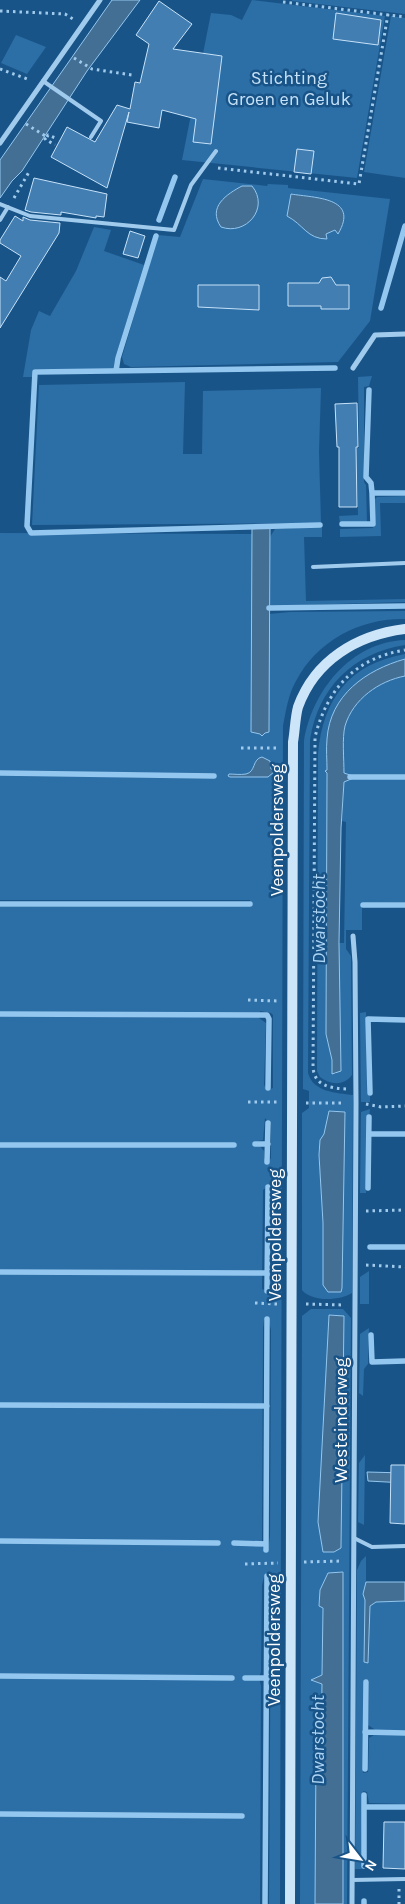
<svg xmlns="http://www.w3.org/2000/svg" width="405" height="1904" font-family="Karla,sans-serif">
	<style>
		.green { fill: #2c6ea6; fill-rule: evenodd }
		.water { fill: #446f95; stroke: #93c7ef }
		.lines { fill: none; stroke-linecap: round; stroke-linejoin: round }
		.stream { stroke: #93c7ef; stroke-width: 5.5 }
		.building { fill: #427eb1; stroke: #c6e2f9 }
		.path { stroke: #a1cbed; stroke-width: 3; stroke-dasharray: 2.5 4; stroke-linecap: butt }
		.lane { stroke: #a1cbed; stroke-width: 4 }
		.street { stroke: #a1cbed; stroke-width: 5 }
		.secondary { stroke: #cde5f9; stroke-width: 10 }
		.labels { text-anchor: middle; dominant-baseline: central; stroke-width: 5; stroke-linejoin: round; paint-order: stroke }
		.park-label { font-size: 18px; fill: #c6e2f9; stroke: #195488 }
		.street-label { font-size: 18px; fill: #fff; stroke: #195488 }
		.water-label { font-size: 19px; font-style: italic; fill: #acd4f4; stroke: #195488 }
	</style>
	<rect width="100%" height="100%" fill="#195488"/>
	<path class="green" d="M252 0 385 16 357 178 182 160 211 13 231 15 242 20Z
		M292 0H405V14L292 1Z
		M391 16 405 18V178L364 172Z
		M16 35 46 47 27 74 1 63Z
		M203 179 267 186 268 184 288 185V188L390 199 370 321 338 362 131 367 124 364 122 357 158 235 180 237Z
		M94 227 111 230 104 251 144 265 115 359 114 370 34 369 33 377H23L31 330 39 311 50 316 76 271Z
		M372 376 369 386 364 387V482L366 485 367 522 340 523 339 516 358 515 356 448H359L358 377Z
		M185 382 183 454H202L203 391 321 388 319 452 321 523 32 525 39 385Z
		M405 496V503H380L381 536 340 537V529L373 528 375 523V499L377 497Z
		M322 527V537H304L306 601 405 599V602L269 606 270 537 275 529Z
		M0 533 252 534 251 731H269V614L290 612 405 611V619C360 618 317 641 296 681 288 695 286 711 283 726L280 1904H269L271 1580 266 1576 264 1577 262 1585 261 1672 259 1677 261 1686 260 1904H0V907L250 906V900H0ZM262 757 271 770 272 773 268 777H230L228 776 229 774C234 774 241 775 246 774 256 772 252 759 262 757ZM260 1011 271 1013 273 1015V1088L268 1090 264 1085 266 1023 259 1018ZM265 1118 271 1125V1158L268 1163 264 1158V1151L260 1146H254V1142L263 1140ZM268 1186 271 1190 270 1289 267 1291 262 1289 263 1190ZM267 1319 269 1322 271 1330 270 1536 268 1550H266L263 1549 262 1541 263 1328 264 1320Z
		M405 640V645C353 653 318 688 310 740L308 1073C313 1092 336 1093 353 1095L352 1293C340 1301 311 1302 302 1290V1113L309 1108V1091L303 1089 304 741C312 691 351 642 405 640ZM330 1111 345 1112 323 1285V1223L319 1155 320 1140 324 1134Z
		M405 654V659C391 663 382 668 370 676 342 696 334 703 327 738L326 1034 332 1060V1074H336L339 943H344L346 822 342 821 344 782 356 777 344 773C344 759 342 738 345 726 352 699 379 681 405 676V902L362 903V930H346V949L351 956 352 1075C344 1086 330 1085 320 1077L317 1071 318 754C323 699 349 664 405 654Z
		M366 1012 367 1094 370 1096V1102H361L360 1013Z
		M370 1109 369 1116 367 1117 366 1193H360L361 1112Z
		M369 1271V1304H360V1277Z
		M311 1309H343L351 1318 347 1904H343L342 1572 328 1573 320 1590 319 1605 323 1608 322 1675 312 1680 322 1684 321 1747 316 1753 315 1904H300L302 1316ZM329 1315 343 1316 341 1548 334 1552 323 1551Z
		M369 1328 368 1364 364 1369 363 1396 359 1393 360 1334Z
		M365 1455 364 1525 358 1522 359 1463Z
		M366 1556V1582L363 1594 365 1600 368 1662 370 1606 376 1602 405 1601V1732L377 1731 368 1725 369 1680H364L363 1773 368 1772 369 1738 374 1735H405V1804L369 1803 367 1792 363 1791 361 1864 364 1869H355L357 1570 361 1561Z"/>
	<path class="water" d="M112 0H140L87 71 22 171 12 181 0 198V160Z
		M242 186H252C270 208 246 236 221 227 207 207 227 194 242 186Z
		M291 194C315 198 360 197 338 234L335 230 326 234 327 239C307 239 304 225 287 216Z
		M270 525 269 732 265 733 262 736 260 734 251 732 252 526Z
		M405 659V676C379 681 353 699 345 726 342 738 344 759 344 773L356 777 344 782 341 828 339 943 341 1071 332 1074V1060L326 1034 327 773 325 771 327 770C327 760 326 749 327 739 330 695 366 670 405 659Z
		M262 757 270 761 271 769 275 771 268 777H230L228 776 229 774C234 774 240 775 246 774 256 772 252 759 262 757Z
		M329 1111 345 1112 342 1288 341 1292H328L323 1285V1223L319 1155 320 1140 324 1134Z
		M329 1315 344 1316 341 1548 334 1552H323L318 1522Z
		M367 1472 405 1473V1483L368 1481Z
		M343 1572V1904H315L316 1753 321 1747 322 1684 311 1680 322 1675 323 1608 319 1606 320 1590 328 1573Z
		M366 1582H405V1601L376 1602 370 1606 368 1663 364 1662 365 1600 363 1594Z"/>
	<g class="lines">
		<path class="stream" d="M159 220 175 177
			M381 308 405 226
			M116 371 118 358 156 236
			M369 390 366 477 371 483 372 493
			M342 524H373L372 493H405
			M320 525 31 533 27 526 35 372 335 368
			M269 608 405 606
			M0 773 214 776
			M350 777H405
			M0 904H250
			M363 905H405
			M0 1014 267 1015 269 1019 268 1088
			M370 1093 368 1019 405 1020
			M369 1134H405
			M255 1144H268
			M0 1145H234
			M267 1162 268 1123
			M368 1188 369 1117
			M370 1247H405
			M0 1272 267 1273
			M267 1291 268 1187
			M371 1335 372 1362 405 1361
			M0 1405 267 1406
			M0 1541 218 1543
			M234 1543 266 1544
			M266 1550 267 1319
			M0 1676 232 1678
			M245 1678H275
			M365 1732 405 1733
			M365 1769 366 1682
			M364 1807H405
			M0 1814 242 1816
			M364 1866V1795
			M265 1904 267 1576
			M364 1904V1901"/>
	</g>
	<path class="building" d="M159 1 192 24 173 49 222 56 211 144 193 142 196 119 162 110 159 128 127 122 129 112 107 188 51 157 67 127 95 142 117 105 130 109 135 82 140 83 149 44 136 35Z
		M336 13 381 20 378 45 333 39Z
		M297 149 314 151 311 174 294 172Z
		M34 178 107 194 104 217 96 216V218L61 212V215L31 212 25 210Z
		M15 216 23 221V217L30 220 60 223 59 233 0 328V277L6 281 21 256 0 243V240Z
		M130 231 145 236 138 258 123 254Z
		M331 277 336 285H349V309H321V306H288V283H319L322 278Z
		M198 285H259V310L198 307Z
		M357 403 358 447H356L357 507H339V447H337L335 404Z
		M391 1465H405V1524L390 1523Z
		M384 1822H405V1869L383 1868Z"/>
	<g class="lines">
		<path class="path" d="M283 2 405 17
			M0 11 65 14 73 19
			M74 58 92 69 132 75
			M0 69 30 80
			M26 124 47 137 45 139 55 145
			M47 137 48 135 58 139
			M218 168 359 184 388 14
			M14 198 29 172
			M241 748H280
			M248 1000 279 1001
			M346 1089C330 1088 315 1086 313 1068L315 737C327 689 355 658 405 650
			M248 1102H280
			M306 1103H345
			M366 1104 381 1107 405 1106
			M366 1211 405 1210
			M366 1265 405 1267
			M255 1303 277 1304
			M306 1304 345 1305
			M304 1562 343 1561
			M245 1564 278 1563
			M399 1889V1904"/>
		<path class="lane" d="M43 81 101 121 91 137
			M0 204 30 216 174 230 191 185 216 151
			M0 220 8 207
			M313 567 405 563
			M354 1538 372 1547 405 1546
			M352 1880 405 1879"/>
		<path class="street" d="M0 143 100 0
			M353 368 375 335 405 334
			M352 1904 356 1103 355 962 353 936"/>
		<path class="secondary" d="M290 1904 293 742C295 731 295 718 298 707 315 660 357 635 405 629"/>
	</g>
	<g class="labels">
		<g class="park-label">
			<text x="289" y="78">Stichting<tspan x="289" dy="21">Groen en Geluk</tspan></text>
		</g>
		<g class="street-label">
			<text transform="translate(277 830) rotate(-90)">Veenpoldersweg</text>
			<text transform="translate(275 1235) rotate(-90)">Veenpoldersweg</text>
			<text transform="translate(341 1420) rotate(-90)">Westeinderweg</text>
			<text transform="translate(274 1640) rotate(-90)">Veenpoldersweg</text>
		</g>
		<g class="water-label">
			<text transform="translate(319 919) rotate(-90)">Dwarstocht</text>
			<text transform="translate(318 1740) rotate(-90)">Dwarstocht</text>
		</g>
	</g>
	<g transform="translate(360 1859) rotate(121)" stroke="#195488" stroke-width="4" paint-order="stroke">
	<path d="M0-4L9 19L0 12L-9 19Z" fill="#ffffff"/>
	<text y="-8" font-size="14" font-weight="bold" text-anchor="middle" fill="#ffffff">N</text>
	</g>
</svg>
